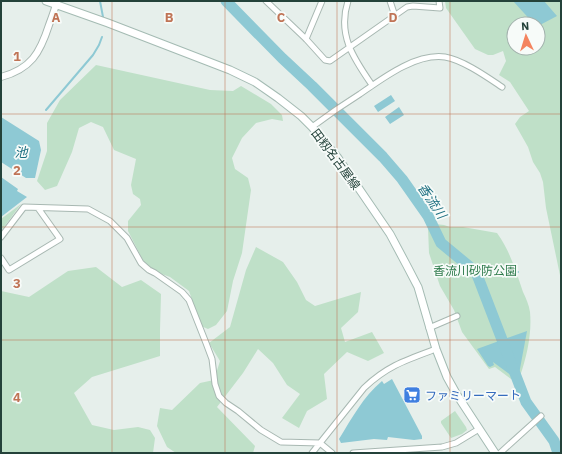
<svg xmlns="http://www.w3.org/2000/svg" width="562" height="454" font-family="'IBM Plex Sans','Noto Sans JP',sans-serif">
	<style>
		.green { fill: #bfe0c8; fill-rule: evenodd }
		.water { fill: #8ec9d4 }
		.lines { fill: none; stroke-linecap: round; stroke-linejoin: round }
		.stream { stroke: #8ec9d4; stroke-width: 2 }
		.river { stroke: #8ec9d4; stroke-width: 11 }
		.minor-casing { stroke: #a8b8b2; stroke-width: 7 }
		.tertiary-casing { stroke: #a8b8b2; stroke-width: 8 }
		.secondary-casing { stroke: #a4bbb3; stroke-width: 9 }
		.minor { stroke: #fff; stroke-width: 5 }
		.tertiary { stroke: #fff; stroke-width: 6 }
		.secondary { stroke: #fff; stroke-width: 7 }
		.grid { fill: none; stroke: #c07456; stroke-width: 1; stroke-opacity: 0.55 }
		.labels { text-anchor: middle; dominant-baseline: central; stroke-width: 3.5; stroke-linejoin: round; paint-order: stroke }
		.street-label { font-size: 12px; fill: #24423a; stroke: #f7fbf9 }
		.park-label { font-size: 12px; fill: #2d7a4b; stroke: #f7fbf9 }
		.shop-label { font-size: 12px; fill: #366cbe; stroke: #f7fbf9; text-anchor: start }
		.water-label { font-size: 13px; font-style: italic; fill: #1c6f80; stroke: #f7fbf9 }
		.grid-label { font-size: 13px; text-anchor: middle; font-weight: bold; fill: #c07456; stroke: #f7fbf9; stroke-width: 3.5; stroke-linejoin: round; paint-order: stroke }
	</style>
	<rect width="100%" height="100%" fill="#e6efeb"/>
	<path class="green" d="M445 1H561V280L546 208 543 182 540 173 533 162 528 147 515 124 520 117 529 111 510 82 499 75 506 61 503 51 493 55H488L475 49 446 8ZM514 24H538V48H514Z
		M96 65 210 90 233 91 241 86 271 104 282 115 283 121 272 119 256 123 242 138 232 158 235 169 248 178 251 190 242 253 233 281 227 311 216 325 208 329 201 326 189 291 170 277 156 272 146 266 128 231V221L141 205 140 199 133 194 131 185 136 159 114 150 103 127 91 122 79 128 72 152 57 186 45 190 37 181 47 151V123L60 100Z
		M21 204 1 231V219Z
		M435 224 444 225 450 227H463L497 233C510 251 516 271 523 292 526 298 529 305 530 312 532 333 527 356 520 376L511 379 495 367 489 369 462 332 454 310 440 286 429 253 428 228Z
		M256 247 283 262 297 282 306 300 315 306 361 292 358 312 341 328 345 342 372 332 384 353 368 361 347 352 324 374 327 399 307 411 299 428 282 418 300 394 287 385 273 363 258 349 243 373 217 407 255 446 253 453H176L167 447 157 426 160 408 172 410 200 383 214 380 220 361 209 343 230 327 246 270Z
		M96 267 122 287 141 280 161 294 160 330V356L92 377 74 393 92 425 114 430 138 427 150 430 155 438 153 453H1V291L29 297 68 271Z
		M455 411 466 427 467 430 462 434 451 438 441 423V421Z"/>
	<path class="water" d="M513 1H544L557 16 538 26V24H534Z
		M391 95 395 101 378 112 374 106Z
		M399 107 404 115 390 124 385 117Z
		M1 117 39 141 41 150 35 178H26L1 162Z
		M1 177 18 189 17 191 27 197 1 217Z
		M527 331 519 374 512 376 493 362 494 365 490 367 488 366 477 349Z
		M392 379 422 436V439L414 440 388 437 387 440 374 439 341 443 339 439C352 418 363 397 382 381L384 384Z"/>
	<g class="lines">
		<path class="stream" d="M100 1 103 17
			M46 110 93 55 99 45 102 37
			M467 265 483 270 497 272H518"/>
		<path class="river" d="M226 1 282 58 312 86 383 157 402 179 428 216 441 243 476 272 526 402 554 441 558 453"/>
		<g class="minor-casing">
			<path id="minor" d="M266 1 306 39 325 60 330 61 407 7 413 6 440 8 439 1
				M348 1C337 35 354 59 372 85
				M390 1 395 16
				M306 39 322 1
				M312 127C328 115 344 104 360 94 383 78 416 53 445 57 463 60 487 77 502 87
				M1 237 24 207 88 209 110 221 127 238 141 263 149 270 155 273 182 292 189 300 206 343 212 359 215 384 219 396 226 403 238 411 261 430 281 442 320 443 332 453
				M1 258 9 270 60 239 38 208
				M429 328 457 316
				M312 453 364 388C387 366 406 360 436 349
				M353 453 442 447 456 443 479 429
				M500 453 541 416"/>
		</g>
		<g class="tertiary-casing">
			<path id="tertiary" d="M1 77C31 69 40 53 49 25 52 17 55 9 57 1"/>
		</g>
		<g class="secondary-casing">
			<path id="secondary" d="M46 1 108 23 230 70 255 82 278 98 301 116 312 127 338 158 390 234 406 264 418 287 436 349 447 377 457 395 495 453"/>
		</g>
		<use href="#minor" class="minor"/>
		<use href="#tertiary" class="tertiary"/>
		<use href="#secondary" class="secondary"/>
	</g>
	<path class="grid" d="M112 1V453M225 1V453M337 1V453M450 1V453M1 114H561M1 227H561M1 340H561"/>
	<defs>
		<g id="supermarket-square" transform="scale(0.9)"><rect x="-9" y="-9" width="18" height="18" rx="4" fill="#3f7fe0" stroke="#f7fbf9"/><path d="M-6-5.5h2.5l.6 2H6L4.5 2H-2.5L-4.4-4H-6ZM-1.5 3.2a1.3 1.3 0 1 0 .1 0ZM3 3.2a1.3 1.3 0 1 0 .1 0Z" fill="#fff"/></g>
	</defs>
	<g fill-rule="evenodd">
		<use href="#supermarket-square" x="412" y="395"/>
	</g>
	<g class="labels">
		<g class="street-label">
			<text transform="translate(336 159) rotate(53)">田籾名古屋線</text>
		</g>
		<g class="park-label">
			<text x="475" y="270">香流川砂防公園</text>
		</g>
		<g class="shop-label">
			<text x="425" y="395">ファミリーマート</text>
		</g>
		<g class="water-label">
			<text x="21" y="152">池</text>
			<text transform="translate(432 201) rotate(56)">香流川</text>
		</g>
	</g>
	<g class="grid-label">
		<text x="56" y="22">A</text>
		<text x="169" y="22">B</text>
		<text x="281" y="22">C</text>
		<text x="393" y="22">D</text>
		<text x="17" y="61">1</text>
		<text x="17" y="175">2</text>
		<text x="17" y="288">3</text>
		<text x="17" y="402">4</text>
	</g>
	<rect width="562" height="454" fill="none" stroke="#24423a" stroke-width="4"/>
	<g transform="translate(526 36) rotate(356)"><circle r="19" fill="#f7fbf9" stroke="#a3b1ad"/>
	<path d="M0-3L7 15L0 10L-7 15Z" fill="#f4845f"/>
	<text y="-6" font-size="11" font-weight="bold" text-anchor="middle" fill="#24423a">N</text>
	</g>
</svg>
